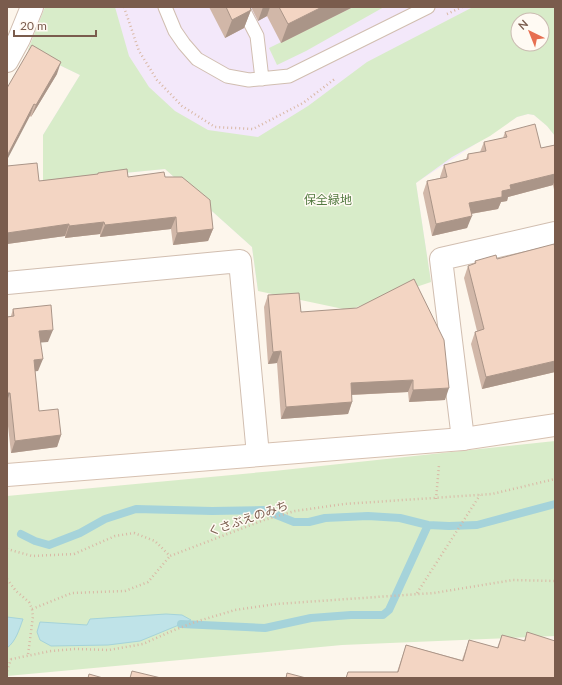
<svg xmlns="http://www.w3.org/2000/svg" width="562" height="685" font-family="Lato,'Noto Sans JP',sans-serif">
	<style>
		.education { fill: #f3e8fa; fill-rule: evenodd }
		.green { fill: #d8ecc9; fill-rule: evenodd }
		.water { fill: #bfe3e8; stroke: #a5d3da }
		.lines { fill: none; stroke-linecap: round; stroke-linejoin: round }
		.stream { stroke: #a5d3da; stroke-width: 8 }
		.lane-casing { stroke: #d1beb0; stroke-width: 15 }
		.street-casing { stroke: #d1beb0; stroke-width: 24 }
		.secondary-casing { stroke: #d6c0b0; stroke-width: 24 }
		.path { stroke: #d9b8a5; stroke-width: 2.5; stroke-dasharray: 1 3; stroke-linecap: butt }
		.lane { stroke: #fff; stroke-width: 13 }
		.street { stroke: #fff; stroke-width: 22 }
		.secondary { stroke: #fff; stroke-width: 22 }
		.wall { fill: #d1b7a8 }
		.shaded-wall { fill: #aa9588 }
		.building { fill: #f3d5c3; stroke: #aa9588 }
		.labels { text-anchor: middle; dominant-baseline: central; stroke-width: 3; stroke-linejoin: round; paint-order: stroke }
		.park-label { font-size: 12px; fill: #537a41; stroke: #fffaf3 }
		.street-label { font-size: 12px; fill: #7a5c4d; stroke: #fffaf3 }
	</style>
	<rect width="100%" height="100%" fill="#fdf6ec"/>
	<path class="education" d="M45 7H555V136L547 126 534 115 528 114 517 117 416 183 431 282 258 291 252 247 165 169 43 181V135L80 75 28 50ZM518 20H542V44H518Z"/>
	<path class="green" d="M45 7H115L129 56 149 87 175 111 208 130 258 137 308 106 367 62 473 7H555V136L547 126 534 115 528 114 517 117 490 136 452 157 416 183 431 282 348 310 258 291 252 247 165 169 43 181V135L80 75 28 50ZM518 20H542V44H518Z
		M353 7H384L306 51 277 65 269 48Z
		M555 441V636L342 645 7 676V496L274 471Z"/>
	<path class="water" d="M166 614 182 615 191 620 140 641 108 645 51 646 40 640 37 632 40 622 87 625 90 619Z
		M7 617 23 619C19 630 16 641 7 648Z"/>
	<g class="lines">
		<path class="stream" d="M21 534 35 541 49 545 80 533 105 519 136 509 212 511 264 510 294 522H309L325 518 368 516 400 518 428 525 449 526 477 525 555 504
			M181 624 265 628 311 618 351 615H383L389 610 428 525"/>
		<g class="lane-casing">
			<path id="lane" d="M165 7 175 31 184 44 197 59 227 76 249 80 289 76 428 7
				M242 7 257 36 262 79"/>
		</g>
		<g class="street-casing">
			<path id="street" d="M7 61 19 39 32 7
				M7 283 240 261 258 455
				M463 439 441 259 555 233"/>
		</g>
		<g class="secondary-casing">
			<path id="secondary" d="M7 475 463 439 555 425"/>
		</g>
		<path class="path" d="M124 7 139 51 157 80 182 106 215 127 253 129 303 103 336 78
			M447 14 462 7
			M436 499 439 465
			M7 549 32 556 74 554 115 536 134 533 155 541 170 556 264 520 295 511 344 504 492 494 555 479
			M7 579 16 591 29 602 32 609 33 616 28 655
			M417 593 480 495
			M32 609 72 593 125 591 148 582 170 556
			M7 660 51 651 75 649 109 650 143 644 172 631 195 622 235 610 276 604 434 593 513 580 555 581
			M7 671 11 659"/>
		<use href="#lane" class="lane"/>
		<use href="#street" class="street"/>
		<use href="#secondary" class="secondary"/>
	</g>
	<path class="wall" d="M209 7H250L251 10 244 28 225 38Z
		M251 7H353L281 43 267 16 258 21Z
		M57 74 31 117 30 116 7 88Z
		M505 132 541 148 555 145V194L553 185 508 197 507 201 501 202 498 209 471 214 467 228 432 236 423 193 427 181 440 178V177L444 165 466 159 468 154 480 152 484 142 503 138Z
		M7 166 39 181 97 174 98 173 128 177H165L213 229 208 241 173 245 171 229 100 237V234L65 238V236L7 244Z
		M555 248V372L482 389 471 344 475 332 477 331 464 278 468 266 474 264 475 261 497 259Z
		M268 295 301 312 445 400 409 402 408 392 352 395V402L348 414 281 419 277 363 268 364 264 307Z
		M13 309 48 342H41L38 371H35L39 411 61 435 57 447 11 453 7 417V317L11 316Z
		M527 632 555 678H346L348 672H397L406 645 462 660 469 640 497 648 502 635 524 641Z"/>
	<path class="shaded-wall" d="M263 7H270L267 16 258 21Z
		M322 7H353L281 43 288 24Z
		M251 10 244 28 225 38 232 20Z
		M61 62 57 74 31 117 36 105Z
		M34 104 30 116 7 160V156Z
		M555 174V180L553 185 508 197 507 201 501 202 498 209 464 215 469 203 502 191 510 185Z
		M472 216 467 228 432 236 436 224Z
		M176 217 171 229 100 237 105 225Z
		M104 222 100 234 65 238 69 226Z
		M69 224 65 236 7 244V233Z
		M213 229 208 241 173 245 177 233Z
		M53 330 48 342 35 343 39 331Z
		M281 351 277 363 268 364 273 352Z
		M43 359 38 371 30 372 34 360Z
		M555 361V372L482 389 486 377Z
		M413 380 408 392 347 395 351 383Z
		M449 388 445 400 409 402 413 390Z
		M7 393H10L7 401Z
		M352 402 348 414 281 419 286 407Z
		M61 435 57 447 11 453 15 441Z"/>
	<path class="building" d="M226 7H250L251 10 232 20Z
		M279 7H322L288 24Z
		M32 45 61 62 36 105 34 104 7 156V88Z
		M535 124 541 148 555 145V174L510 185 511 189 502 191V197L469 203 472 216 436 224 427 181 447 177 444 165 468 159V154L486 151 484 142 507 137 505 132Z
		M37 163 39 181 98 174V173L127 169 128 177 164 172 165 177H182L210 200 213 229 177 233 176 217 105 225 104 222 69 226V224L7 233V166Z
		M554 244 555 248V361L486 377 475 332 484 329 468 266 476 263 475 261 496 255 497 259Z
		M414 279 444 340 449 388 413 390V380L351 383 352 402 286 407 281 351 273 352 268 295 299 293 301 312 357 308Z
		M51 305 53 330 39 331 43 359 34 360 39 411 58 409 61 435 15 441 10 393H7V317L14 316 13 309Z
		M527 632 555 641V678H346L348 672H398L406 645 463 661 469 640 498 648 502 635 525 641Z
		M132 671 161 678H130Z
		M287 673 306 678H286Z
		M89 674 103 678H88Z"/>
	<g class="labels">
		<g class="park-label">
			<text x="328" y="199">保全緑地</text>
		</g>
		<g class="street-label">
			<text transform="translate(248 518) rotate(-19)">くさぶえのみち</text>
		</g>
	</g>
	<rect width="562" height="685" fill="none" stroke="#7a5c4d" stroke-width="16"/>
	<g transform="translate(530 32) rotate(317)"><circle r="19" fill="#fffaf3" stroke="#cabbb1"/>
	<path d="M0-3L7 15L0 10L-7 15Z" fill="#e76f51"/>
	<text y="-6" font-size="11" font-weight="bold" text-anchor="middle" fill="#7a5c4d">N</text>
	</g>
	<path d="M14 30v6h82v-6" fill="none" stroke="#7a5c4d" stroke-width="2"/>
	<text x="20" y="30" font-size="12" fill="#7a5c4d" stroke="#fffaf3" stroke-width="3" paint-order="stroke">20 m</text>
</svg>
